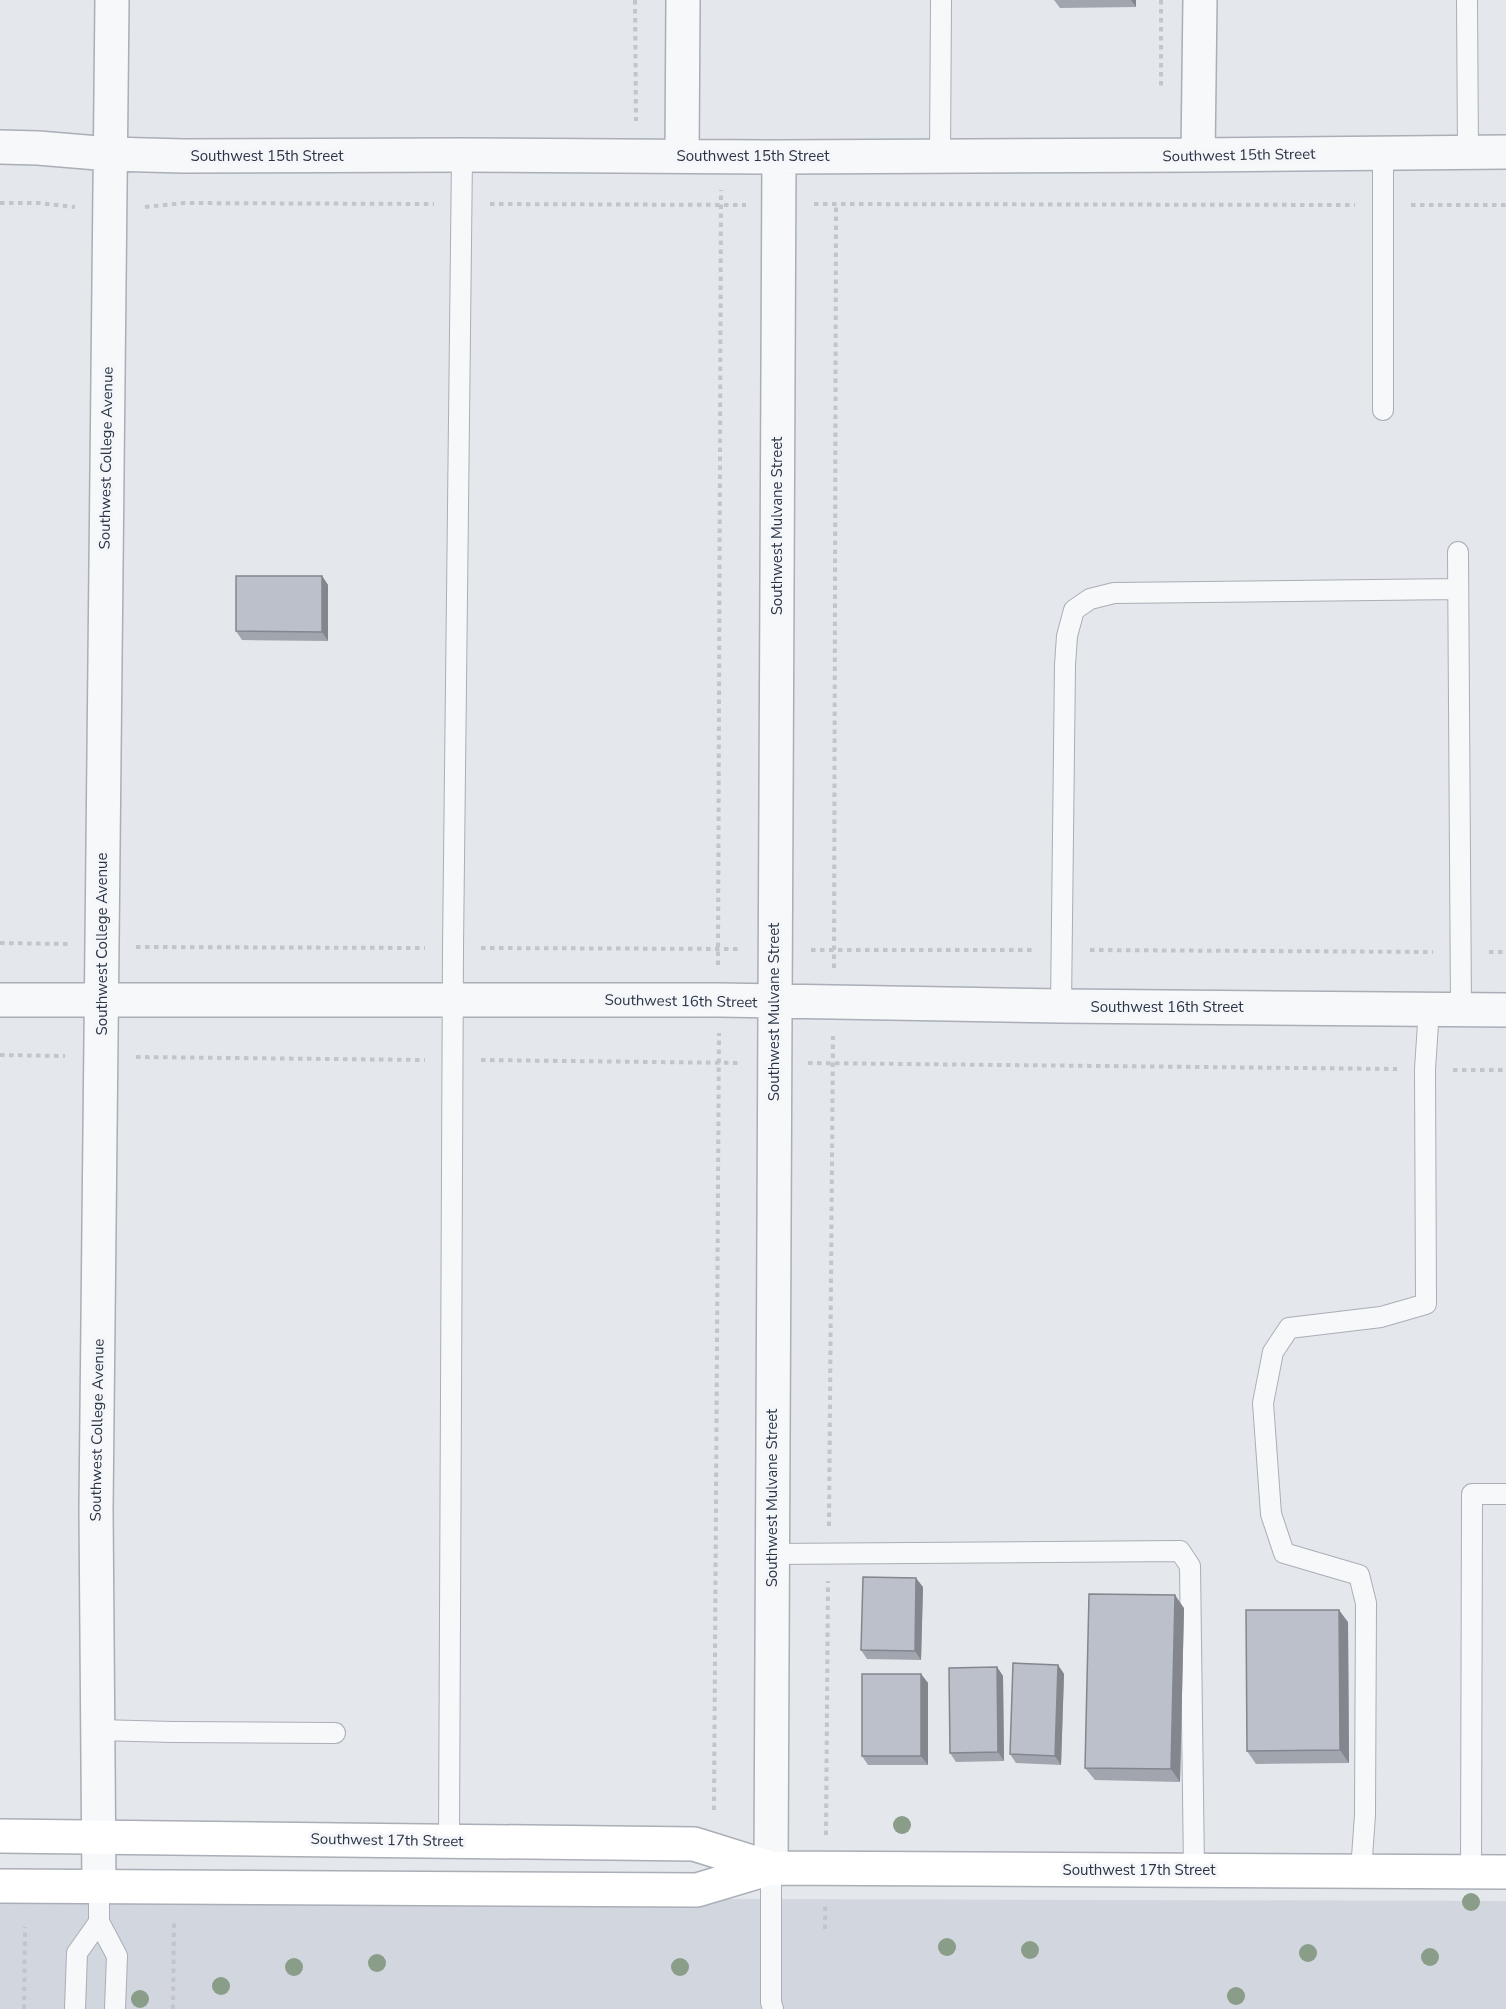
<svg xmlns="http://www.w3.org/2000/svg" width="1506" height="2009" font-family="'Nunito Sans',sans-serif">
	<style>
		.built { fill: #d2d6de }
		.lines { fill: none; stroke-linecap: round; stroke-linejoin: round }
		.service-casing { stroke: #a9aeb7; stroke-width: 22 }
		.minor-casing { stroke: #a9aeb7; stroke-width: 36 }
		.secondary-casing { stroke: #a9aeb7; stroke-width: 36 }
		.path { stroke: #c2c5cb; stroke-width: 4; stroke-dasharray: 4.5 4.5; stroke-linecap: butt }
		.service { stroke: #f7f8fa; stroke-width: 20 }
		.minor { stroke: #f7f8fa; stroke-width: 33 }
		.secondary { stroke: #fff; stroke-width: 33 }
		.tree { fill: #899d89 }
		.wall { fill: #a1a5ae }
		.shaded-wall { fill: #83868d }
		.building { fill: #bbc0ca; stroke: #83868d; stroke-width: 1.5 }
		.labels { text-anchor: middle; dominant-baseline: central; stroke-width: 6; stroke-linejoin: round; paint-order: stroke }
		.street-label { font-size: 15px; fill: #2b3445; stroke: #f4f6f9 }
	</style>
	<rect width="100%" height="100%" fill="#e4e7ec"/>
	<path class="built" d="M0 1897 1506 1901V2009H0Z"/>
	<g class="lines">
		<g class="service-casing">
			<path id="service" d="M1467 0 1468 152
				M940 157 941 0
				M1383 410V153
				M1458 552 1461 1009
				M1061 1006 1065 665 1067 636 1074 610 1090 599 1114 593 1457 589
				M772 1554 1180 1551 1190 1566 1194 1870
				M98 1730 173 1732 335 1733
				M449 1841 453 948 462 155
				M771 1868V2002L773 2009
				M1361 1871 1365 1815 1366 1603 1359 1575 1284 1553 1271 1514 1263 1403 1273 1352 1289 1328 1381 1317 1426 1304 1425 1069 1429 1009
				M1471 1872 1472 1494H1506
				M99 1887V1922L117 1956 115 2009
				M75 2009 77 1953 99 1922"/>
		</g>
		<g class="minor-casing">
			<path id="minor" d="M0 147 38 148 110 154 183 156 462 155 779 157 1198 155 1506 152
				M1198 155 1200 0
				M682 156 683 0
				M0 1000H719L1061 1006 1506 1010
				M771 1868 779 157
				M99 1887 96 1509 112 0"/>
		</g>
		<g class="secondary-casing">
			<path id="secondary" d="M0 1836 694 1844 771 1868 1506 1872
				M0 1886 697 1890 771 1868"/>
		</g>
		<path class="path" d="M635 0 636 121
			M1161 0V86
			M0 203H39L75 207
			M490 204 746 205
			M814 204 1355 205
			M1411 205H1506
			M145 207 184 203 434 204
			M0 943 68 944
			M136 947 425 948
			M481 948 740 949
			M811 950H1034
			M1090 950 1433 952
			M1489 952H1506
			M718 965 721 190
			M834 968 836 204
			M0 1055 65 1056
			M136 1057 425 1060
			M481 1060 740 1063
			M808 1063 1397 1069
			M1453 1070H1506
			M829 1526 833 1036
			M714 1810 719 1033
			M826 1835 828 1581
			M825 1929V1902
			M24 2009 25 1927
			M173 2009 174 1920"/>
		<use href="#service" class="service"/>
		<use href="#minor" class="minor"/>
		<use href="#secondary" class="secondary"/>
	</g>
	<g class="tree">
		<circle cx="902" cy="1825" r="9"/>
		<circle cx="1471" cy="1902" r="9"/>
		<circle cx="947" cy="1947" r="9"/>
		<circle cx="1030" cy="1950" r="9"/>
		<circle cx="1308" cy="1953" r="9"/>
		<circle cx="1430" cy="1957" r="9"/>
		<circle cx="377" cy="1963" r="9"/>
		<circle cx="294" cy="1967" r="9"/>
		<circle cx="680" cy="1967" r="9"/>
		<circle cx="221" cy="1986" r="9"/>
		<circle cx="1236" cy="1996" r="9"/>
		<circle cx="140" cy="1999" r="9"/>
	</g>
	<path class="wall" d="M1054 0H1136V7L1060 8Z
		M322 576 328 585V641L242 640 236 631Z
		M923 1587 921 1660 867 1659 861 1650Z
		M1184 1608 1180 1782 1095 1780 1085 1768Z
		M1348 1622 1349 1763 1256 1764 1247 1751Z
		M1058 1665 1064 1674 1061 1765 1016 1763 1010 1754Z
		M997 1667 1003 1676 1004 1761 956 1762 950 1753Z
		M921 1674 928 1683V1765H868L862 1756Z"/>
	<path class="shaded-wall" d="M1131 0H1136V7Z
		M322 576 328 585V641L322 632Z
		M916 1578 923 1587 921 1660 915 1651Z
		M1175 1595 1184 1608 1180 1782 1171 1769Z
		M1339 1610 1348 1622 1349 1763 1340 1750Z
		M1058 1665 1064 1674 1061 1765 1055 1756Z
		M997 1667 1003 1676 1004 1761 998 1752Z
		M921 1674 928 1683V1765L921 1756Z"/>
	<path class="building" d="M236 576H322V632L236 631Z
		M863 1577 916 1578 915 1651 861 1650Z
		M1089 1594 1175 1595 1171 1769 1085 1768Z
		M1246 1610H1339L1340 1750 1247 1751Z
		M1013 1663 1058 1665 1055 1756 1010 1754Z
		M997 1667 998 1752 950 1753 949 1668Z
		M862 1674H921V1756H862Z"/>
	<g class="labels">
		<g class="street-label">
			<text transform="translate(1239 155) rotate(-1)">Southwest 15th Street</text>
			<text x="267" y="156">Southwest 15th Street</text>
			<text x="753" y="156">Southwest 15th Street</text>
			<text transform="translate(106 458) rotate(-89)">Southwest College Avenue</text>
			<text transform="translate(777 526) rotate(-90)">Southwest Mulvane Street</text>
			<text transform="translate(102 944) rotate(-90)">Southwest College Avenue</text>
			<text transform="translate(681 1001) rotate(1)">Southwest 16th Street</text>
			<text x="1167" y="1007">Southwest 16th Street</text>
			<text transform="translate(774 1012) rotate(-90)">Southwest Mulvane Street</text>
			<text transform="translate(97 1430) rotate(-89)">Southwest College Avenue</text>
			<text transform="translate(772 1498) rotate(-90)">Southwest Mulvane Street</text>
			<text transform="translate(387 1840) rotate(1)">Southwest 17th Street</text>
			<text x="1139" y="1870">Southwest 17th Street</text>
		</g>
	</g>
</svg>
